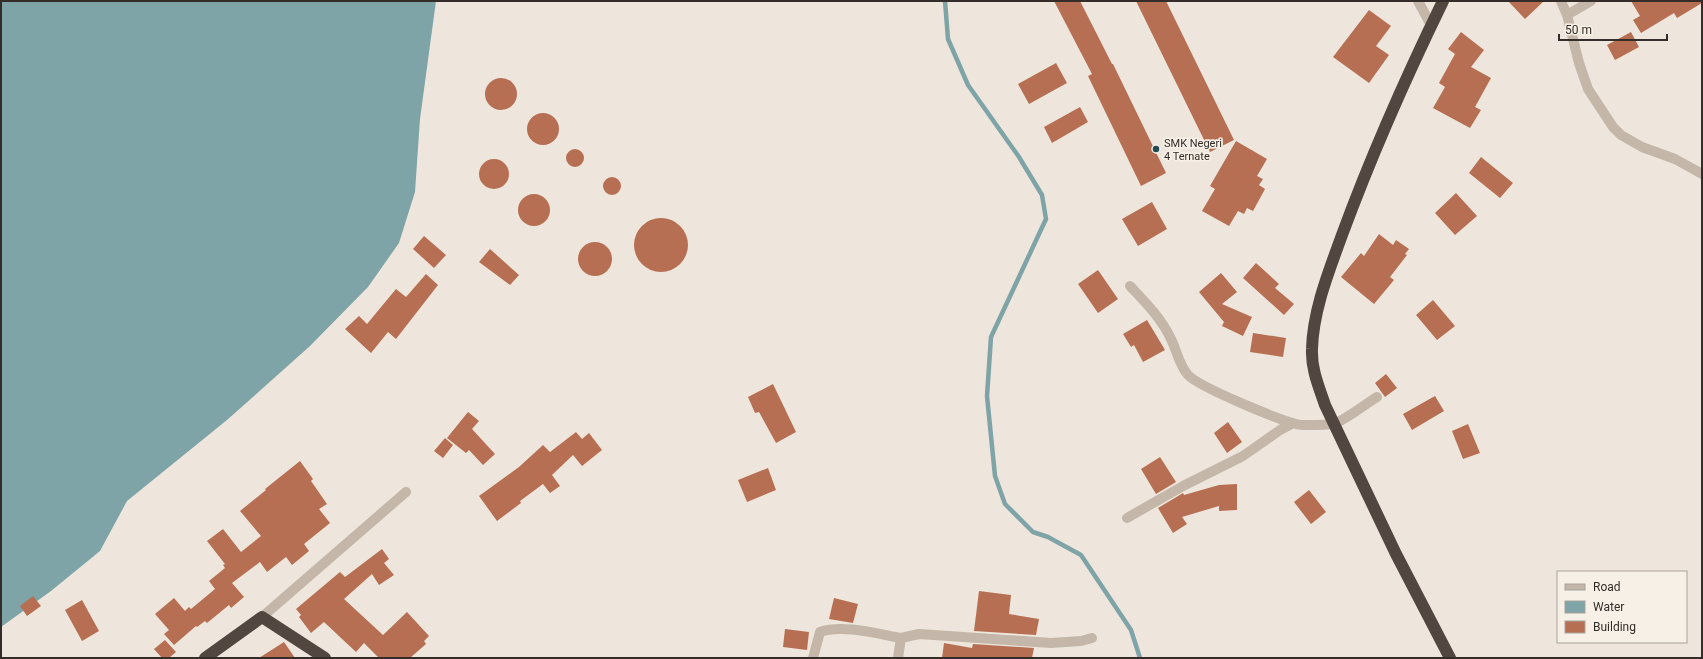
<svg xmlns="http://www.w3.org/2000/svg" width="1703" height="659" font-family="Roboto,sans-serif">
	<style>
		.water { fill: #7ea4a7 }
		.lines { fill: none; stroke-linecap: round; stroke-linejoin: round }
		.stream { stroke: #7ea4a7; stroke-width: 4.5 }
		.building { fill: #b66f52 }
		.minor { stroke: #c4b7a9; stroke-width: 10 }
		.highway { stroke: #524740; stroke-width: 12 }
		.poi-dot { fill: #234a4f; stroke: #f6f0e7; stroke-width: 1.5 }
		.labels { text-anchor: middle; dominant-baseline: central; stroke-width: 3.5; stroke-linejoin: round; paint-order: stroke }
		.poi-label { font-size: 11px; fill: #332c28; stroke: #f6f0e7; text-anchor: start }
	</style>
	<rect width="100%" height="100%" fill="#eee6dc"/>
	<path class="water" d="M1 1H436L420 119 415 192 399 243 368 287 310 346 227 420 127 501 100 551 51 591 1 627Z"/>
	<g class="lines">
		<path class="stream" d="M945 1 948 39 968 85 1019 157 1042 195 1046 219 991 337 987 396 995 476 1005 504 1033 532 1048 537 1081 555 1131 630 1140 658"/>
	</g>
	<path class="building" d="M1054 1H1080L1112 64H1113L1166 173 1141 186 1088 76 1092 74Z
		M1136 1H1166L1234 140 1210 152Z
		M1508 1H1544L1525 19Z
		M1631 1H1702V3L1677 18 1674 13 1641 33 1633 20 1640 16Z
		M1369 10 1391 26 1376 46 1389 55 1369 83 1333 57Z
		M1461 32 1484 50 1471 67 1491 78 1475 107 1481 110 1470 128 1433 108 1445 87 1439 83 1455 54 1448 49Z
		M1631 32 1639 47 1615 60 1607 45Z
		M1056 63 1067 83 1029 104 1018 84Z
		M485 94a16 16 0 1 1 32 0a16 16 0 1 1-32 0Z
		M1080 107 1088 122 1052 143 1044 127Z
		M527 129a16 16 0 1 1 32 0a16 16 0 1 1-32 0Z
		M1236 141 1267 159 1257 176 1263 179 1259 185 1265 189 1253 211 1247 208 1244 214 1238 211 1229 226 1202 211 1215 189 1210 186Z
		M566 158a9 9 0 1 1 18 0a9 9 0 1 1-18 0Z
		M1481 157 1513 183 1500 198 1469 173Z
		M479 174a15 15 0 1 1 30 0a15 15 0 1 1-30 0Z
		M603 186a9 9 0 1 1 18 0a9 9 0 1 1-18 0Z
		M1456 193 1477 216 1455 235 1435 213Z
		M518 210a16 16 0 1 1 32 0a16 16 0 1 1-32 0Z
		M1152 202 1167 229 1138 246 1122 219Z
		M634 245a27 27 0 1 1 54 0a27 27 0 1 1-54 0Z
		M1379 234 1393 245 1396 240 1409 249 1405 254 1407 255 1390 277 1394 280 1374 304 1341 277 1361 253 1364 256Z
		M424 236 446 255 434 268 413 249Z
		M578 259a17 17 0 1 1 34 0a17 17 0 1 1-34 0Z
		M490 249 519 275 510 285 479 262Z
		M1256 263 1279 284 1275 288 1294 304 1284 315 1243 278Z
		M1098 270 1118 299 1098 313 1078 284Z
		M1221 273 1237 292 1222 304 1252 317 1243 336 1222 326 1224 322 1199 292Z
		M426 274 438 285 396 339 388 332 371 353 345 329 359 316 367 324 396 289 406 297Z
		M1433 300 1455 326 1437 340 1416 315Z
		M1147 320 1165 350 1143 362 1134 345 1131 347 1123 334Z
		M1253 333 1286 338 1283 357 1250 352Z
		M1386 374 1397 388 1385 397 1375 383Z
		M773 384 796 432 776 443 759 412 755 413 748 397Z
		M1435 396 1444 411 1412 430 1403 414Z
		M468 412 479 421 472 429 495 454 483 465 469 450 466 453 447 438Z
		M1228 422 1242 442 1227 453 1214 433Z
		M1468 424 1480 453 1463 459 1452 431Z
		M576 432 582 439 589 433 602 450 582 466 573 455 552 475 560 486 550 493 543 484 520 501 521 503 497 521 479 496 519 467 543 445 550 452Z
		M445 438 453 445 443 458 434 451Z
		M1160 457 1176 482 1156 494 1141 469Z
		M300 461 313 479 311 481 327 504 319 509 330 523 304 544 309 551 292 565 286 557 267 572 260 562 232 583 244 597 231 608 229 605 207 623 205 621 197 627 196 626 174 645 164 634 169 630 155 614 174 598 185 611 189 607 191 609 215 589 209 581 225 568 223 565 225 564 207 541 223 529 241 552 261 536 240 511 266 490 265 489Z
		M768 468 776 490 747 502 738 480Z
		M1237 484V510L1219 511V506L1182 517 1187 524 1173 533 1158 508 1183 493 1184 495 1219 485Z
		M1309 490 1326 512 1311 524 1294 502Z
		M382 549 389 559 384 563 394 575 379 585 372 574 344 599 383 635 407 612 429 636 424 641 426 644 410 658H379L364 643 356 652 324 622 311 633 299 617 301 615 296 609 340 572 345 577Z
		M979 591 1011 595 1009 614 1039 619 1036 635 974 631Z
		M33 596 41 606 27 616 20 606Z
		M834 598 858 604 853 623 829 619Z
		M82 600 99 631 82 641 65 610Z
		M785 629 809 632 807 650 783 647Z
		M165 640 176 652 169 658H162L154 649Z
		M284 642 295 658H259Z
		M944 643 972 648 973 644 1034 648 1032 658H942Z"/>
	<g class="lines">
		<path class="minor" d="M1418 1 1431 25
			M1561 1 1567 15 1591 1
			M1567 15 1579 63 1588 89 1613 127 1621 135 1642 147 1675 159 1702 174
			M1130 286C1146 303 1161 318 1171 339 1177 351 1179 365 1188 375 1199 387 1277 419 1296 424 1302 426 1330 425 1336 423 1349 417 1364 405 1377 397
			M1127 518 1183 486 1243 456 1280 430 1293 423
			M262 617 406 492
			M813 658 820 632C842 624 878 634 901 638
			M898 658 901 638 919 634 1051 643 1081 641 1092 638"/>
		<path class="highway" d="M1443 1C1406 77 1371 156 1342 235 1329 271 1313 310 1312 349 1311 369 1319 387 1325 405L1396 554 1450 658
			M205 658 262 617 325 658"/>
	</g>
	<circle class="poi-dot" cx="1156" cy="149" r="4"/>
	<g class="labels">
		<g class="poi-label">
			<text x="1164" y="143">SMK Negeri<tspan x="1164" dy="13">4 Ternate</tspan></text>
		</g>
	</g>
	<rect width="1703" height="659" fill="none" stroke="#332c28" stroke-width="4"/>
	<rect x="1557" y="571" width="130" height="72" fill="#f6f0e7" stroke="#a8a29b"/>
	<rect x="1565" y="584" width="20" height="6" fill="#c4b7a9" stroke="#a8a29b"/>
	<text x="1593" y="591" font-size="12" fill="#332c28">Road</text>
	<rect x="1565" y="601" width="20" height="12" fill="#7ea4a7" stroke="#a8a29b"/>
	<text x="1593" y="611" font-size="12" fill="#332c28">Water</text>
	<rect x="1565" y="621" width="20" height="12" fill="#b66f52" stroke="#a8a29b"/>
	<text x="1593" y="631" font-size="12" fill="#332c28">Building</text>
	<path d="M1559 34v6h108v-6" fill="none" stroke="#332c28" stroke-width="2"/>
	<text x="1565" y="34" font-size="12" fill="#332c28" stroke="#f6f0e7" stroke-width="3" paint-order="stroke">50 m</text>
</svg>
